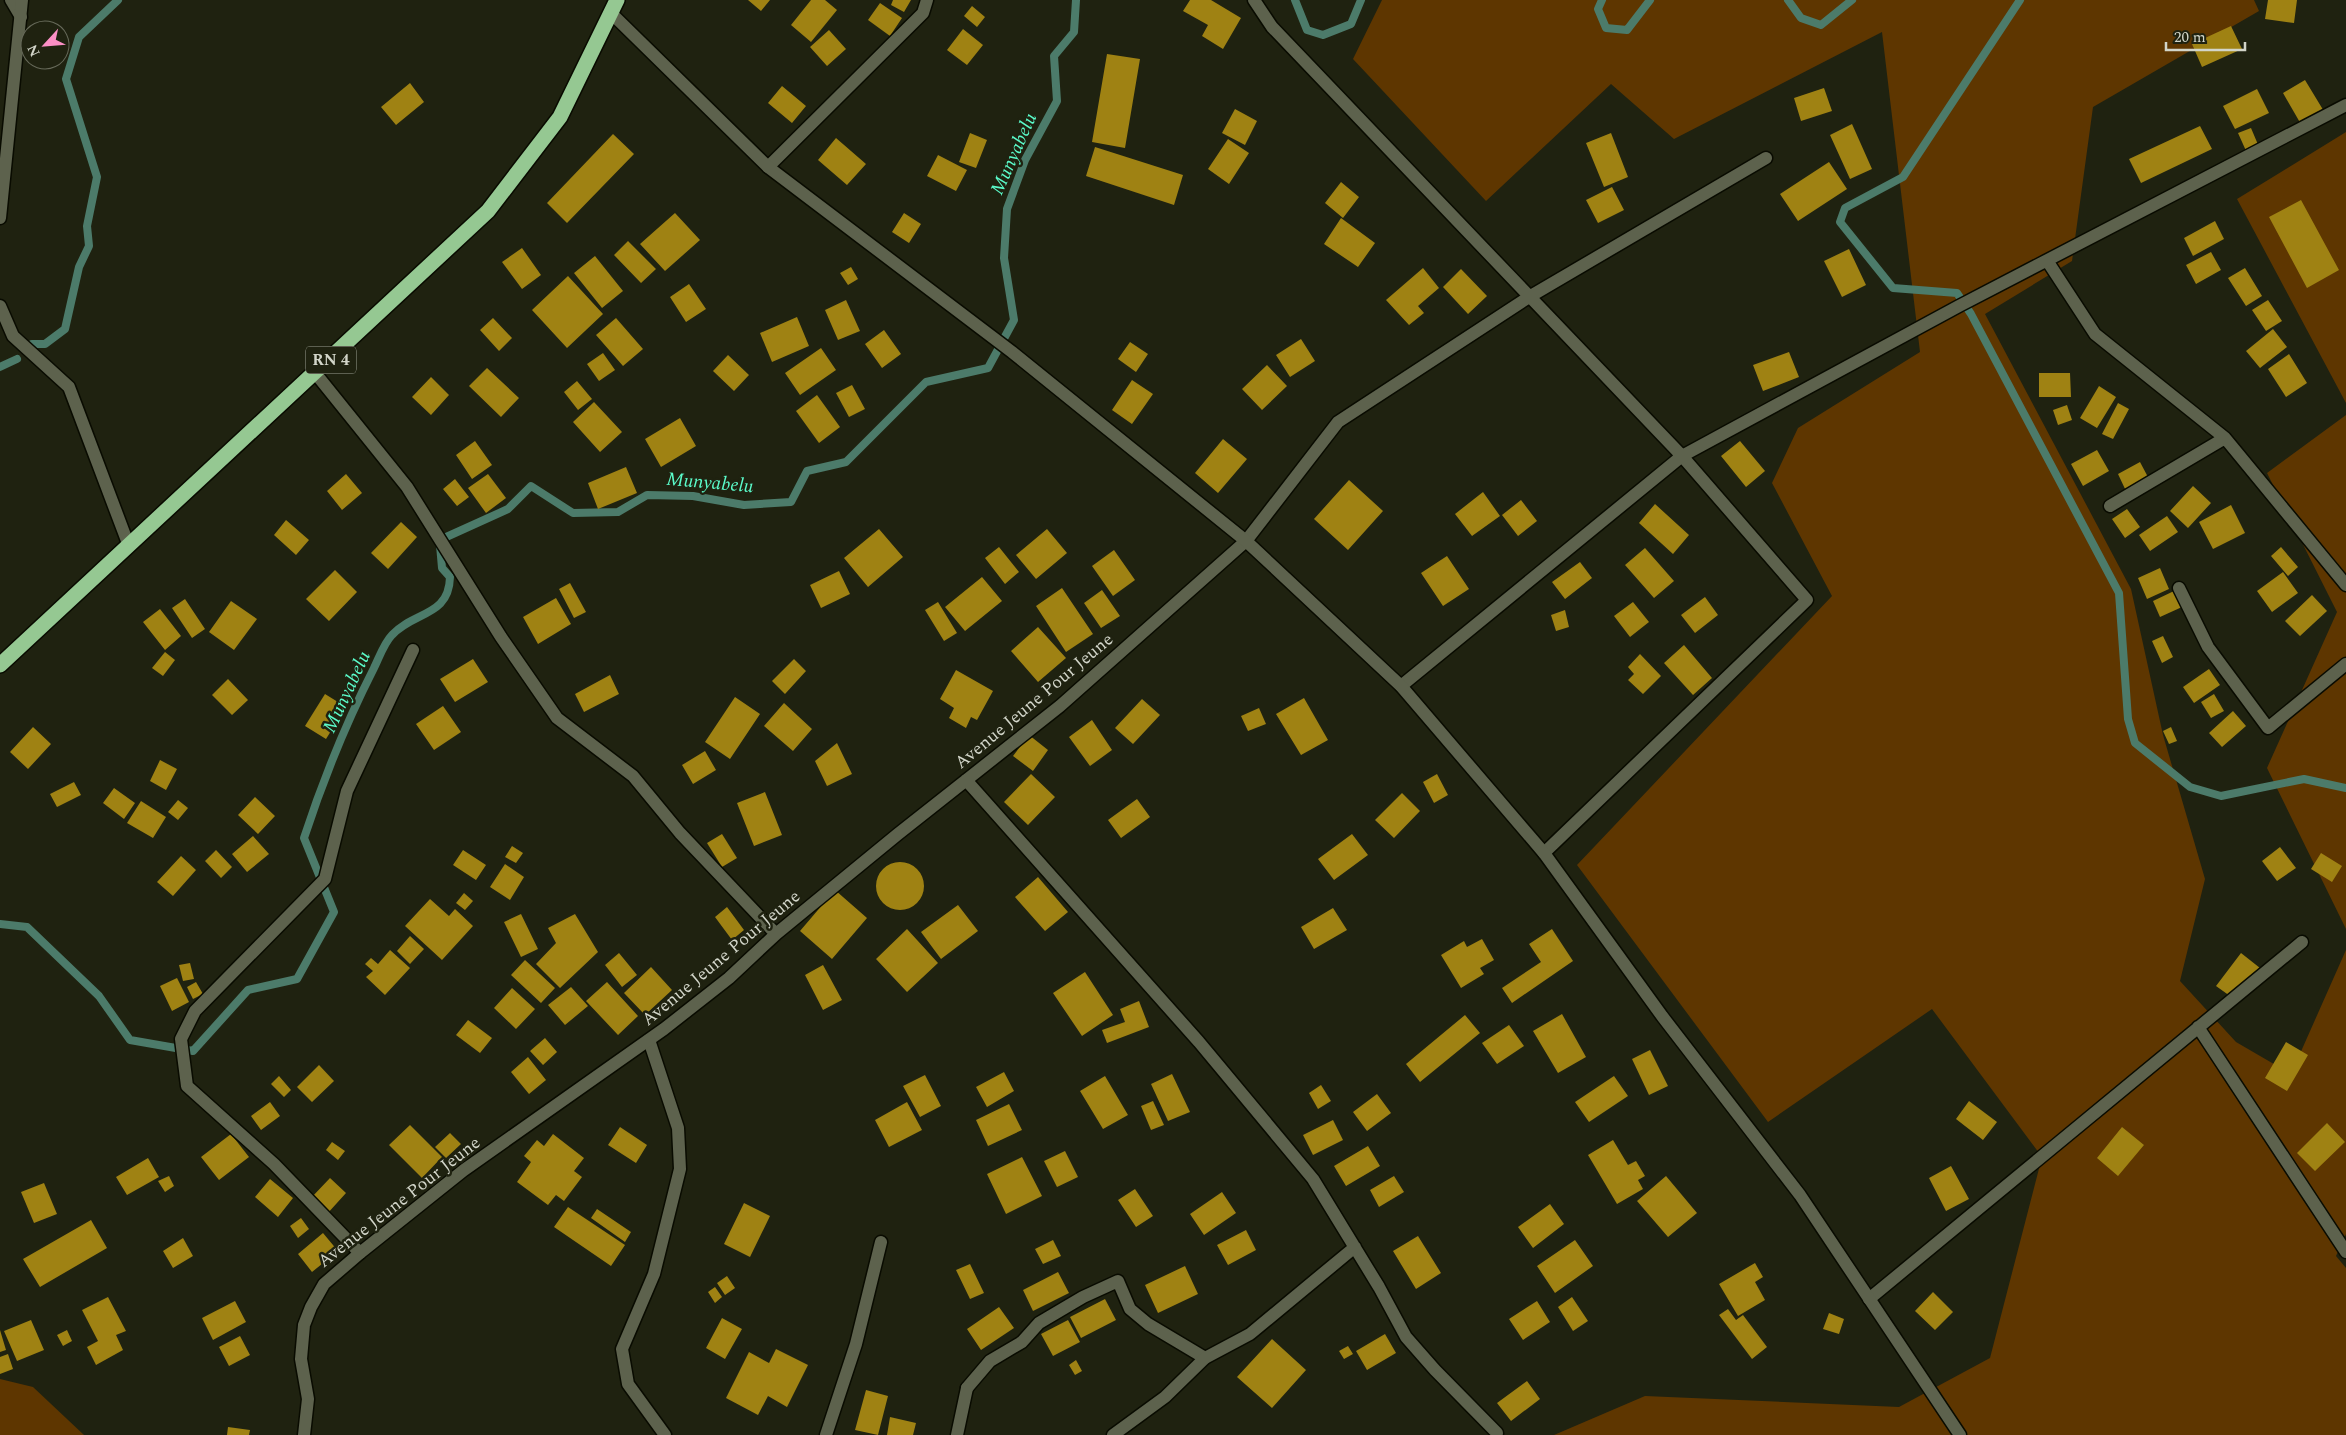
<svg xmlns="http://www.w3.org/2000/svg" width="2346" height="1435" font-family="Spectral,serif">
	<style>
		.green { fill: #5e3600 }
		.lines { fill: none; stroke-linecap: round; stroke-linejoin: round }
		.stream { stroke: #4c7b6a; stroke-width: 8 }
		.building { fill: #9f8213 }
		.lane-casing { stroke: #090b00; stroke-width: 15 }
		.street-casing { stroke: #090b00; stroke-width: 15 }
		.secondary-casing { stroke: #090b00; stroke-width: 15 }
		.highway-casing { stroke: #090b00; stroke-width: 18 }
		.lane { stroke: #5d624d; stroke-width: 12 }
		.street { stroke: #5d624d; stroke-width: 12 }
		.secondary { stroke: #5d624d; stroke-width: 12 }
		.highway { stroke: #95c892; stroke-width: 15 }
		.labels { text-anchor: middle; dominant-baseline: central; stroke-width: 5; stroke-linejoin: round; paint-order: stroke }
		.shield { fill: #1f2210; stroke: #9c9f92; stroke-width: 1 }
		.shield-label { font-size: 16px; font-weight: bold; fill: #d2d5c9 }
		.street-label { font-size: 18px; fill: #d2d5c9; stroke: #1f2210 }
		.water-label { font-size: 19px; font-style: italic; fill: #5bfbca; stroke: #1f2210 }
	</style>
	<rect width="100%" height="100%" fill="#1f2210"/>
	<path class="green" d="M1382 0H2254L2259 11 2093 107 2072 261 1985 314 2131 589 2163 735 2205 879 2180 981 2236 1042 2291 1074 2346 950V1234L2336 1256 2346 1268V1435H1554L1645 1396 1899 1407 1990 1358 2042 1157 1932 1009 1768 1122 1577 865 1832 596 1772 483 1798 428 1920 352 1882 32 1674 139 1611 84 1486 201 1353 59Z
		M2346 132V403L2237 199Z
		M2346 415V929L2267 768 2337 612 2267 473Z
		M0 1379 33 1387 84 1435H0Z"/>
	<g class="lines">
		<path class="stream" d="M1295 0 1307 30 1323 35 1351 24 1361 0
			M1602 0 1598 9 1606 28 1627 30 1650 0
			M1788 0 1801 18 1821 25 1852 0
			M2020 0 1903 177 1845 208 1840 222 1893 288 1957 293 1971 314 2119 593 2128 719 2135 743 2190 787 2221 796 2304 779 2346 788
			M32 344H45L65 329 79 267 89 246 87 226 97 177 66 79 79 37 118 0
			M0 367 17 359
			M0 924 27 927 99 996 130 1040 193 1051 248 990 297 979 334 912 304 838C323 780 346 723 374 668 379 658 384 643 392 635 414 611 449 617 450 577L442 568 440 545 444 538 508 509 531 486 573 513 618 512 647 495 693 496 744 505 791 502 807 471 846 462 926 382 988 368 1014 320 1004 258 1007 209 1025 160 1057 101 1054 56 1074 32 1076 0"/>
	</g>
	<path class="building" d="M748 0H770L761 11Z
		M811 0H825L837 10 811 42 791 25Z
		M893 0H911L904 12 891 5Z
		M1190 0H1211L1241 18 1223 49 1202 36 1208 25 1183 11Z
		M2268 0H2297L2294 23 2265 19Z
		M880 3 902 18 890 36 868 20Z
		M972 6 985 17 977 27 964 16Z
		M2231 26 2242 49 2202 67 2192 44Z
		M963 29 983 45 967 65 947 50Z
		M829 30 846 49 827 66 810 47Z
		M1107 54 1140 59 1125 148 1092 142Z
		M2305 80 2325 113 2302 126 2283 93Z
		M410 83 424 102 396 125 381 107Z
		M782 86 806 106 792 123 768 103Z
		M1824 88 1832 111 1801 121 1794 98Z
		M2257 89 2269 113 2235 129 2223 106Z
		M1235 109 1257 121 1245 145 1222 133Z
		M1852 124 1872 169 1850 179 1830 135Z
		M2200 126 2212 149 2141 183 2129 159Z
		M2251 128 2259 147 2247 153 2238 133Z
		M970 133 987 140 976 168 959 162Z
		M1611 133 1628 177 1604 187 1586 143Z
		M613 134 634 154 567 223 547 203Z
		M836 138 866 164 847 185 818 160Z
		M1228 139 1249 153 1229 184 1208 169Z
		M1095 147 1183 175 1174 205 1086 176Z
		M938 155 967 170 956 191 927 176Z
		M1829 162 1847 189 1798 221 1780 194Z
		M1341 182 1359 197 1343 218 1325 203Z
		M1612 187 1624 210 1598 223 1586 200Z
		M2301 200 2339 270 2307 288 2269 217Z
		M675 213 700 240 665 271 640 244Z
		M904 213 921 224 909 243 892 232Z
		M1341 218 1375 243 1358 267 1324 244Z
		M2215 221 2224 239 2193 256 2184 238Z
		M628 241 656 269 641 283 614 255Z
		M522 248 541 275 522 289 502 262Z
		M1849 249 1866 285 1842 297 1824 261Z
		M2211 252 2221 270 2196 284 2186 265Z
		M595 256 623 291 602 308 574 273Z
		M851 267 858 279 848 285 840 273Z
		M1423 268 1439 288 1418 306 1424 313 1409 325 1386 300Z
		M2245 268 2262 296 2246 306 2228 278Z
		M1461 269 1487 296 1468 314 1443 287Z
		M568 276 603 314 567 348 532 310Z
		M689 284 706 309 686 322 670 297Z
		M846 300 860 331 838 340 825 310Z
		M2268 300 2282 321 2266 331 2252 310Z
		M797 317 809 346 772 362 760 333Z
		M493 318 512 338 499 351 480 330Z
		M616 318 643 349 623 366 596 335Z
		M2273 329 2287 347 2260 368 2246 351Z
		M884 330 901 354 882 368 865 344Z
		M1301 339 1315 361 1290 377 1276 355Z
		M1130 342 1148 354 1136 372 1118 359Z
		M821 348 836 370 800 395 785 373Z
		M1789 352 1799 377 1763 391 1753 365Z
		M603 353 615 370 599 381 587 364Z
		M2289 354 2307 383 2286 397 2268 369Z
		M728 355 749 375 734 391 713 371Z
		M1267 365 1287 386 1262 410 1242 389Z
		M487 368 519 398 501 417 469 386Z
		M2039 373H2070L2071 397H2039Z
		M431 377 449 395 431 415 412 397Z
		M1132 380 1153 394 1132 424 1112 410Z
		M577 381 592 399 578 410 564 392Z
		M852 385 865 409 849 417 836 393Z
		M2099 386 2116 397 2097 428 2080 418Z
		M817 395 840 427 819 443 796 411Z
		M594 402 622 432 600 452 573 422Z
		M2118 403 2129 409 2113 439 2102 434Z
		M2067 405 2072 420 2058 425 2053 410Z
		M680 418 696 446 661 467 645 439Z
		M1223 439 1247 459 1218 493 1195 473Z
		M475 441 492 465 472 479 456 455Z
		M1740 441 1765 471 1746 487 1721 456Z
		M2097 450 2109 471 2083 486 2071 464Z
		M2140 462 2149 479 2126 491 2118 474Z
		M626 467 637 493 598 509 588 483Z
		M346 474 362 493 342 510 327 491Z
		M488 474 506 498 486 513 468 488Z
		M455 479 469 497 457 506 443 489Z
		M1349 480 1383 511 1348 550 1314 519Z
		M2193 486 2211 503 2188 528 2170 511Z
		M1483 492 1500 516 1472 536 1455 514Z
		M1521 500 1537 521 1518 536 1502 515Z
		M1655 504 1689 535 1673 554 1639 523Z
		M2231 505 2245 533 2213 549 2199 522Z
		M2127 509 2140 527 2125 538 2112 519Z
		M2167 516 2178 532 2150 551 2139 535Z
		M286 520 309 540 296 555 274 535Z
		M401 522 417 537 388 569 371 553Z
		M879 529 903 557 868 587 844 558Z
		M1047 529 1067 553 1036 579 1016 555Z
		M999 547 1019 572 1005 584 985 558Z
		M2281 547 2298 567 2288 576 2271 556Z
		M1645 548 1674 581 1654 598 1625 565Z
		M1114 550 1135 580 1113 596 1092 566Z
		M1447 556 1469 589 1443 606 1421 573Z
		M1580 562 1592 578 1565 599 1552 582Z
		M2160 568 2169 589 2147 599 2138 578Z
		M335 570 357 592 329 621 306 599Z
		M839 571 850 594 821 608 810 585Z
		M2283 572 2298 593 2272 612 2257 591Z
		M982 577 1002 601 965 631 945 607Z
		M570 583 586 612 574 618 559 589Z
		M1062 588 1093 634 1066 652 1036 606Z
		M1102 590 1120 616 1101 628 1084 603Z
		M2174 591 2182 607 2160 617 2153 601Z
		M2312 595 2327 611 2300 636 2285 621Z
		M1705 597 1718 615 1695 633 1681 615Z
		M556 598 571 624 538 644 523 617Z
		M185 599 205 629 192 638 172 608Z
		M231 601 257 619 234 650 209 632Z
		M938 602 957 633 944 641 925 610Z
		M1633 602 1649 622 1630 637 1614 616Z
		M160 609 181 636 165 650 143 622Z
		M1565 610 1569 627 1556 631 1551 615Z
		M1038 627 1066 658 1038 682 1011 651Z
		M2163 636 2173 657 2162 663 2152 641Z
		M1684 645 1712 678 1693 695 1664 663Z
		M165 652 175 660 163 676 152 668Z
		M1640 654 1661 676 1643 694 1628 680 1634 674 1628 667Z
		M473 659 488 682 455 702 440 679Z
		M794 659 806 671 785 694 772 681Z
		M2209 669 2220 685 2194 703 2183 687Z
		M956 670 993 691 977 720 971 717 966 728 949 718 954 708 940 699Z
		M610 675 619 694 584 712 575 694Z
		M228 679 248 700 232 715 212 695Z
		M325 694 346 707 326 739 305 726Z
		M2214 694 2224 711 2211 718 2201 702Z
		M735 697 760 714 730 759 705 742Z
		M1304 698 1328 740 1301 755 1276 714Z
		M1142 699 1160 715 1133 744 1115 728Z
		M784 703 812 729 793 751 764 726Z
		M443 706 461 732 434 750 416 724Z
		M1259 708 1266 724 1248 731 1241 716Z
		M2233 711 2246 726 2222 747 2209 733Z
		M1092 720 1112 750 1090 766 1069 737Z
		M33 727 51 744 28 769 10 752Z
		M2171 727 2177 741 2169 744 2163 731Z
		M1029 735 1048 750 1033 771 1013 756Z
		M837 743 852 774 827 786 815 761Z
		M705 751 716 770 693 784 682 765Z
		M160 760 177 769 166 790 150 781Z
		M1031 774 1055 797 1028 825 1004 802Z
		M1437 774 1448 795 1434 803 1423 782Z
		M74 782 81 795 57 807 50 794Z
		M114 788 135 803 124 819 103 803Z
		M765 792 782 835 754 846 737 803Z
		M1402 793 1420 811 1394 838 1375 820Z
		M255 797 275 816 258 834 238 815Z
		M1137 799 1150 817 1121 838 1108 820Z
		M178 800 188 808 178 820 168 812Z
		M141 801 166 817 153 838 127 823Z
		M722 834 737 858 722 867 707 843Z
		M1352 834 1368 855 1334 880 1318 859Z
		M253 836 269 854 247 872 232 854Z
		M512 846 523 853 516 863 505 857Z
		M2280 847 2296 868 2277 881 2262 861Z
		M216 850 232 867 221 878 205 861Z
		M463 850 486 865 476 880 453 865Z
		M2321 853 2342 866 2332 882 2311 869Z
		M181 856 196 870 173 896 157 882Z
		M876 886a24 24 0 1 1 48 0a24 24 0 1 1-48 0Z
		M505 864 524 877 510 900 490 887Z
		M1038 877 1068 912 1045 931 1015 897Z
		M835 890 867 918 832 959 800 931Z
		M464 893 473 901 465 910 456 903Z
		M430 899 449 916 455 909 473 926 442 960 405 926Z
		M958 905 978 931 941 959 921 932Z
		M727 907 744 930 732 940 715 917Z
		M1333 908 1347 930 1314 949 1301 927Z
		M521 914 538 949 521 957 504 922Z
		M575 914 598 952 560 988 536 964 556 943 548 928Z
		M907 929 938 963 907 992 876 959Z
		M1552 929 1573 961 1512 1003 1502 988 1541 962 1529 944Z
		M410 936 424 949 410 964 397 951Z
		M1482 939 1494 960 1480 968 1484 974 1461 988 1441 955 1464 941 1467 947Z
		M390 950 410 968 385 995 366 977 373 971 365 964 371 958 378 964Z
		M619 953 637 975 622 987 605 965Z
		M2241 953 2260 968 2237 1001 2216 986Z
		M525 960 555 988 541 1003 511 975Z
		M190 963 194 979 183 981 179 965Z
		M823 965 842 1000 823 1010 805 975Z
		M651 967 672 990 645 1015 624 993Z
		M1085 972 1113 1015 1082 1036 1053 993Z
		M177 978 189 1002 172 1011 160 986Z
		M196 982 203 994 193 999 187 987Z
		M607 982 638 1016 618 1035 586 1001Z
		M571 987 588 1006 565 1025 548 1005Z
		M512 988 535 1009 516 1029 494 1008Z
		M1139 1001 1149 1027 1107 1043 1102 1030 1125 1022 1120 1009Z
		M1562 1014 1586 1057 1558 1073 1533 1031Z
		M1465 1015 1480 1033 1420 1082 1406 1064Z
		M468 1020 492 1038 480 1053 456 1035Z
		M1509 1025 1524 1046 1497 1064 1482 1043Z
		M545 1038 557 1052 543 1065 530 1051Z
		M2286 1042 2308 1055 2287 1091 2265 1078Z
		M1650 1050 1668 1086 1649 1095 1632 1059Z
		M528 1057 546 1080 529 1094 511 1072Z
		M319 1065 334 1081 312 1102 297 1087Z
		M1004 1072 1014 1091 987 1107 976 1087Z
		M1172 1074 1190 1112 1168 1121 1151 1084Z
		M925 1075 941 1106 920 1117 903 1086Z
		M279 1076 291 1090 284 1097 271 1084Z
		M1105 1076 1128 1115 1103 1129 1080 1091Z
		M1614 1076 1628 1096 1589 1122 1575 1102Z
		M1321 1085 1331 1101 1318 1109 1309 1093Z
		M1377 1094 1391 1113 1367 1131 1353 1112Z
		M1153 1101 1164 1125 1151 1130 1141 1106Z
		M1969 1101 1997 1122 1983 1140 1956 1119Z
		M270 1102 280 1116 261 1130 251 1116Z
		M907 1102 922 1130 889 1147 875 1120Z
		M1009 1104 1022 1130 988 1146 976 1120Z
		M1333 1120 1343 1140 1313 1155 1303 1135Z
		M2327 1123 2345 1142 2315 1171 2297 1153Z
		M410 1125 442 1157 422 1178 389 1145Z
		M620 1127 647 1145 636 1163 608 1145Z
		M2122 1127 2144 1145 2118 1176 2097 1158Z
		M450 1133 461 1144 446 1158 435 1147Z
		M231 1134 249 1157 219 1180 201 1157Z
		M553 1134 584 1158 574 1171 582 1177 564 1201 556 1195 548 1205 517 1182 531 1162 524 1156 537 1140 544 1146Z
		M1613 1140 1628 1165 1636 1161 1645 1176 1638 1180 1643 1189 1617 1204 1588 1155Z
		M332 1142 345 1151 338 1160 326 1150Z
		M1368 1146 1380 1166 1346 1186 1334 1166Z
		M1065 1151 1078 1177 1057 1187 1044 1161Z
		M1022 1157 1042 1196 1006 1214 987 1174Z
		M148 1158 159 1177 127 1195 116 1177Z
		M1951 1166 1969 1199 1946 1211 1929 1178Z
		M169 1176 174 1186 165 1192 158 1181Z
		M1394 1176 1404 1192 1379 1207 1370 1190Z
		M1666 1176 1697 1213 1668 1237 1637 1201Z
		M330 1178 346 1193 327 1214 311 1198Z
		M270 1179 293 1198 278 1217 255 1197Z
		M44 1183 57 1214 34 1223 21 1192Z
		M1135 1189 1153 1216 1136 1227 1118 1200Z
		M1222 1192 1236 1213 1204 1235 1190 1214Z
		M744 1203 770 1216 750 1257 724 1244Z
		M1550 1204 1564 1224 1533 1248 1518 1227Z
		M568 1207 625 1245 611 1266 554 1227Z
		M597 1209 631 1232 625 1242 591 1218Z
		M301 1218 309 1229 298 1238 290 1226Z
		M91 1220 107 1248 40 1287 23 1259Z
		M1246 1230 1256 1250 1228 1265 1217 1245Z
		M323 1233 338 1251 312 1272 298 1254Z
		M1418 1236 1441 1273 1416 1289 1393 1251Z
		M183 1238 193 1256 173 1268 163 1251Z
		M1053 1240 1061 1256 1043 1264 1035 1249Z
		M1575 1240 1593 1266 1555 1293 1537 1266Z
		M1755 1263 1763 1277 1755 1282 1765 1300 1738 1316 1719 1284Z
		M970 1264 984 1293 970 1299 956 1270Z
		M1185 1266 1198 1294 1158 1313 1145 1285Z
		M1058 1272 1069 1293 1033 1311 1023 1290Z
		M727 1276 735 1288 725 1295 717 1283Z
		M715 1287 722 1297 715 1303 708 1292Z
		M1933 1292 1953 1312 1935 1330 1915 1311Z
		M108 1297 126 1331 116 1335 123 1350 96 1365 87 1347 98 1341 82 1310Z
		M1572 1297 1588 1321 1573 1331 1558 1307Z
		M1105 1299 1116 1320 1081 1338 1070 1317Z
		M235 1301 246 1322 213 1340 202 1318Z
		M1537 1301 1550 1322 1523 1340 1509 1319Z
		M999 1307 1014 1328 981 1350 967 1329Z
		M1728 1309 1736 1320 1743 1315 1767 1347 1752 1359 1719 1315Z
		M1829 1313 1844 1319 1839 1334 1823 1329Z
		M722 1318 742 1329 725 1359 706 1348Z
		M31 1320 44 1350 17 1361 4 1331Z
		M1068 1320 1080 1342 1053 1356 1041 1334Z
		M0 1330 6 1350 0 1352Z
		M67 1330 72 1341 63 1346 57 1335Z
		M1385 1334 1396 1353 1367 1370 1356 1351Z
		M240 1336 250 1355 229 1366 219 1347Z
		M1272 1339 1306 1370 1272 1408 1237 1377Z
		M1348 1346 1353 1354 1344 1359 1339 1351Z
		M776 1349 808 1365 787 1407 768 1396 758 1415 726 1398 749 1352 769 1363Z
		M8 1354 13 1369 0 1374V1357Z
		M1076 1360 1082 1371 1075 1375 1069 1365Z
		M1527 1381 1540 1399 1511 1421 1497 1403Z
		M866 1390 888 1396 878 1435 855 1430Z
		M890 1417 916 1423 913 1435H887Z
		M228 1427 250 1430 249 1435H227Z"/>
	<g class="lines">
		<g class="lane-casing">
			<path id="lane" d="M11 0 21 17
				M649 1040 678 1128 680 1169 654 1274 622 1349 628 1384 665 1435
				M360 1253 274 1164 187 1086 181 1039 195 1011 325 879 347 791 413 650
				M967 1388 990 1361 1022 1342 1039 1323 1083 1297 1118 1281 1130 1309 1148 1324 1205 1358
				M826 1435 856 1344 881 1242"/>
		</g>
		<g class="street-casing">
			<path id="street" d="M1254 0 1272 27 1682 456 1807 600 1544 853
				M768 167 923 13 927 0
				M0 218 22 0
				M2048 262 2095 334 2225 438 2346 585
				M0 306 13 336 69 387 129 546
				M316 374 407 487 501 637 557 718 633 776 680 833 776 934
				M2110 506 2225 438
				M2179 588 2208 647 2268 728 2346 664
				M1401 686 1682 456 1959 306 2346 105
				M966 780 1199 1042 1313 1179 1379 1287 1406 1337 1435 1370 1497 1433
				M2198 1027 2346 1252
				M1869 1299 2302 942
				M304 1435 308 1399 301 1359 304 1325 311 1307 324 1284 360 1253 464 1170 664 1029 729 978 776 934 898 834 1060 706 1246 541 1338 422 1529 297 1766 158
				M957 1435 967 1388
				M1113 1435 1165 1397 1205 1358 1250 1334 1355 1247"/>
		</g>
		<g class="secondary-casing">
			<path id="secondary" d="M611 13 768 167 1012 352 1246 541 1401 686 1544 853 1662 1016 1800 1195 1960 1435"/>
		</g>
		<g class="highway-casing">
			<path id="highway" d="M0 665 488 211 560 117 617 0"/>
		</g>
		<use href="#lane" class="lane"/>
		<use href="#street" class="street"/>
		<use href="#secondary" class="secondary"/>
		<use href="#highway" class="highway"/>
	</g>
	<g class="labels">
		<rect class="shield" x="306" y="346.5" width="50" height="27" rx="4"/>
		<g class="shield-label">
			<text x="331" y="360">RN 4</text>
		</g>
		<g class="street-label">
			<text transform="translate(1034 701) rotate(-40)">Avenue Jeune Pour Jeune</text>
			<text transform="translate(721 958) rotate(-40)">Avenue Jeune Pour Jeune</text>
			<text transform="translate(399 1202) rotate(-38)">Avenue Jeune Pour Jeune</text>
		</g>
		<g class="water-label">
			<text transform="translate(1014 154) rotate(-66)">Munyabelu</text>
			<text transform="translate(710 483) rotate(5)">Munyabelu</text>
			<text transform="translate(347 692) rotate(-65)">Munyabelu</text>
		</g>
	</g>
	<g transform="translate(45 45) rotate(244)"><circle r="24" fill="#1f2210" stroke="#676a5a"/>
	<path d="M0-4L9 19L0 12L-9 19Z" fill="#fb8fc5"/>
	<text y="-8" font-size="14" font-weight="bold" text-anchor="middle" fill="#d2d5c9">N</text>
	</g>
	<path d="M2166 42v8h79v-8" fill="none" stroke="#d2d5c9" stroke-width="2.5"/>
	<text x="2174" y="42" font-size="15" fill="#d2d5c9" stroke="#1f2210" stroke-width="4" paint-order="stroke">20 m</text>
</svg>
